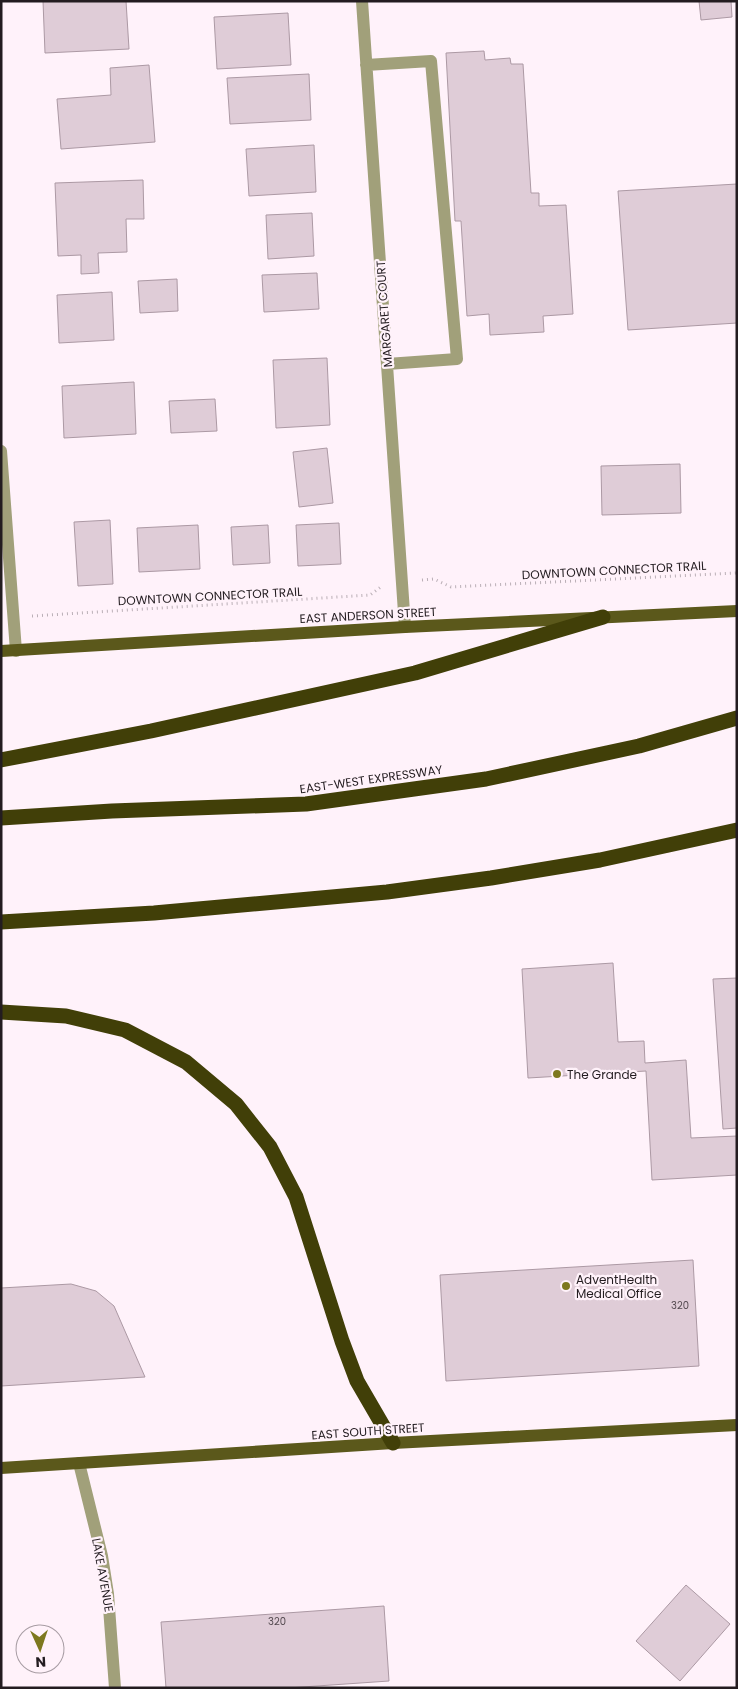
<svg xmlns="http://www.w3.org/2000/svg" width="738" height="1689" font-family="Poppins,sans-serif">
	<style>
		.building { fill: #dfccd7; stroke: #ac99a4 }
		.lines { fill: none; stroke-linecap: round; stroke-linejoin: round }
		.path { stroke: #baafb6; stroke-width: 3; stroke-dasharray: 1 4; stroke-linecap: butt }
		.minor { stroke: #a1a07a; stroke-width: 12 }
		.major { stroke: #5b581b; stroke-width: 12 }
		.highway { stroke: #413f08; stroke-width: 15 }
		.poi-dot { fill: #7d781e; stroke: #fff2fa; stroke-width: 2 }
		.labels { text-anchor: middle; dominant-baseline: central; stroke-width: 4.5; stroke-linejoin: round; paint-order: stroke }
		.number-label { font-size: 10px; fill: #52484e }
		.street-label { font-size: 12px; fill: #231c20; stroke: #fff2fa }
		.poi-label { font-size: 12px; fill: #231c20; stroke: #fff2fa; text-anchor: start }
	</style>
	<rect width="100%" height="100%" fill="#fff2fa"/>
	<path class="building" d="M43 1H126L129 49 45 53Z
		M699 1H731L732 17 701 20Z
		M288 13 291 65 217 69 214 17Z
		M484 51 485 60 510 58 511 64H523L531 193H539V206L566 205 573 314 543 316 544 332 490 335 489 314 467 316 461 221H455L446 53Z
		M149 65 155 142 61 149 57 99 111 95 110 68Z
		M309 74 311 120 230 124 227 78Z
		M314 145 316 192 249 196 246 149Z
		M143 180 144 219H126L127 252 98 253 99 273 81 274V255L58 256 55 183Z
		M737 184V323L628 330 618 191Z
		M312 213 314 256 268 259 266 215Z
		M317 273 319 309 264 312 262 275Z
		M177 279 178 311 140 313 138 281Z
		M112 292 114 340 59 343 57 295Z
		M327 358 330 425 276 428 273 360Z
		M134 382 136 434 64 438 62 386Z
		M215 399 217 431 171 433 169 401Z
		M327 448 333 503 299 507 293 452Z
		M680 464 681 513 602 515 601 466Z
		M110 520 113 584 78 586 74 522Z
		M339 523 341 564 298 566 296 525Z
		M198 525 200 569 139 572 137 528Z
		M268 525 270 563 233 565 231 527Z
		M613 963 618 1042 644 1041 645 1063 686 1060 691 1138 737 1136V1175L652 1180 646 1071 528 1078 522 969Z
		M737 978V1128L723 1129 713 979Z
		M693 1260 699 1366 446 1381 440 1275Z
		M71 1284 96 1291 114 1306 145 1377 1 1386V1288Z
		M686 1585 730 1624 680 1681 636 1641Z
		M384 1606 389 1681 288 1688H166L161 1622Z"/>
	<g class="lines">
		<path class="path" d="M422 580 434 579 451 587 737 573
			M32 616 370 595 382 586"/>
		<path class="minor" d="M362 1 405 627
			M366 65 431 61 457 359 387 364
			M1 451 16 651
			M79 1463 102 1556 108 1594 115 1688"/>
		<path class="major" d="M1 651 405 627 737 611
			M1 1468 393 1443 737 1425"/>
		<path class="highway" d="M1 760 151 731 415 673 603 617
			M1 818 112 811 306 804 486 779 639 746 737 718
			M1 922 154 913 387 892 491 878 600 860 737 830
			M1 1012 66 1016 125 1030 186 1062 236 1104 270 1147 296 1197 342 1341 357 1381 393 1443"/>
	</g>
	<g class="poi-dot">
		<circle cx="557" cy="1074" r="5"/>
		<circle cx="566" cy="1286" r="5"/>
	</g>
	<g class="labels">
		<g class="number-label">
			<text x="680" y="1305">320</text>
			<text x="277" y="1621">320</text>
		</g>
		<g class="street-label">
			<text transform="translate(384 314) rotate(-94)">MARGARET COURT</text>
			<text transform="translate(614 570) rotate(-3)">DOWNTOWN CONNECTOR TRAIL</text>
			<text transform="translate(210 596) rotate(-3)">DOWNTOWN CONNECTOR TRAIL</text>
			<text transform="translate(368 615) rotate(-3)">EAST ANDERSON STREET</text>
			<text transform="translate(371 779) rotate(-8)">EAST-WEST EXPRESSWAY</text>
			<text transform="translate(368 1431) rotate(-4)">EAST SOUTH STREET</text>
			<text transform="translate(103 1575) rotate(80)">LAKE AVENUE</text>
		</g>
		<g class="poi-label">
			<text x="567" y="1074">The Grande</text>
			<text x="576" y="1279">AdventHealth<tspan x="576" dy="14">Medical Office</tspan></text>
		</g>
	</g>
	<rect width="738" height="1689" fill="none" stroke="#231c20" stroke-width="5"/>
	<g transform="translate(40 1649) rotate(177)"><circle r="24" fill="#fff2fa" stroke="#a79ca3"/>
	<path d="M0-4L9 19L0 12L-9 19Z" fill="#7d781e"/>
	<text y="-8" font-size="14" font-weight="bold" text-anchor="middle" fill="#231c20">N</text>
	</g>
</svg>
